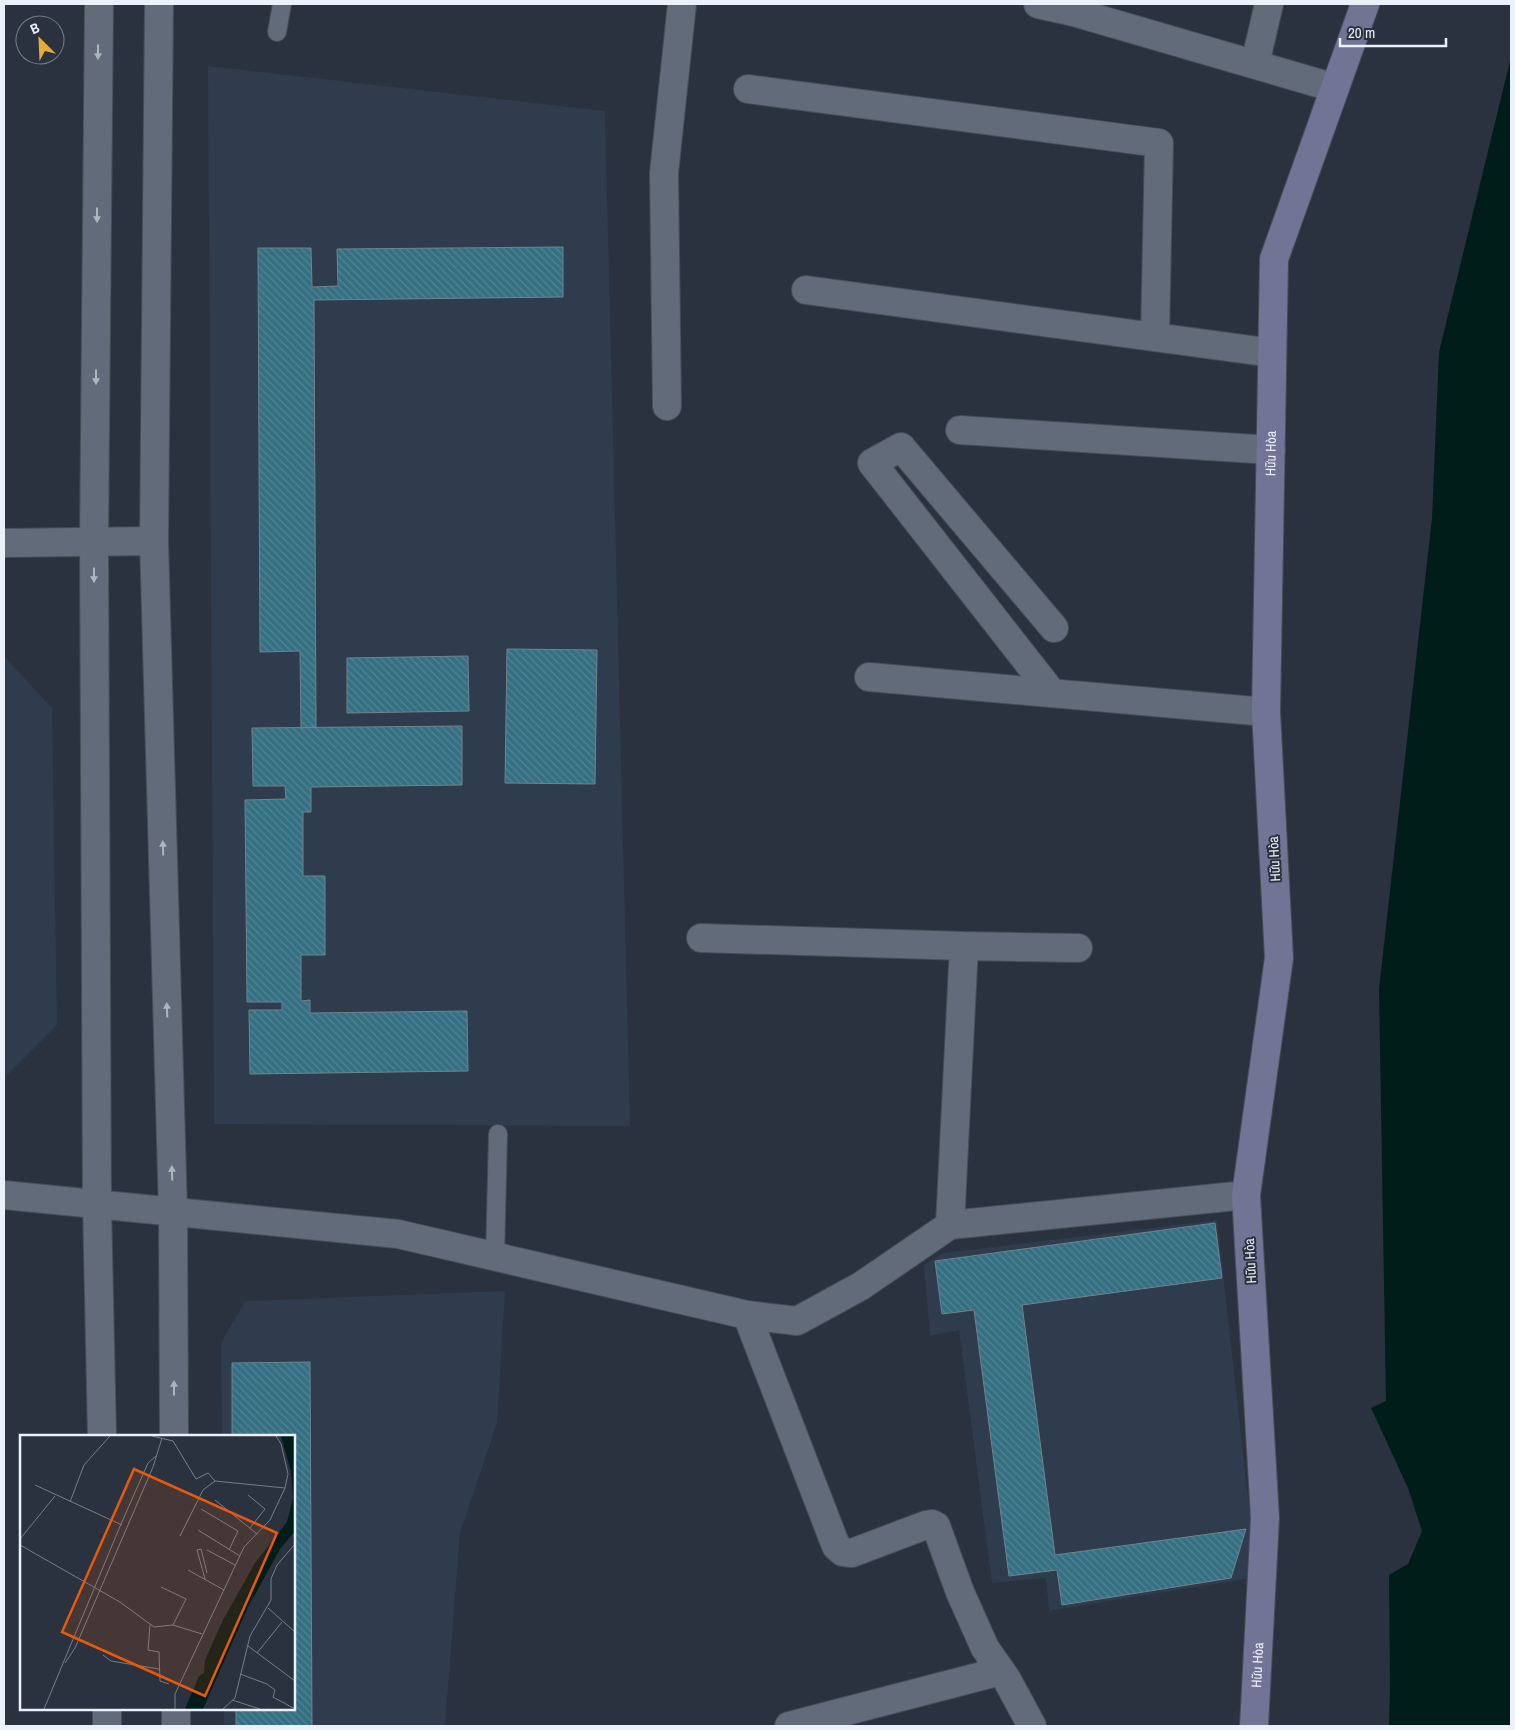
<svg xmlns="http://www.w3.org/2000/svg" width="1515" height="1730" font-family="'Archivo Narrow',sans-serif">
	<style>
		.built { fill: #2f3c4d }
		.water { fill: #001d1a }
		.building { fill: url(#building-back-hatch); stroke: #71848b }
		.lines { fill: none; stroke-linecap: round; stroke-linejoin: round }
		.lane-casing { stroke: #464e57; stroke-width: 20 }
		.street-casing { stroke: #464e57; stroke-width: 30 }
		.secondary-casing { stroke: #464e57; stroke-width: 30 }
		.lane { stroke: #626b79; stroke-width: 18 }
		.street { stroke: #626b79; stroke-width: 28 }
		.secondary { stroke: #727496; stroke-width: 28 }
		.oneway { fill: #adb5bf }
		.labels { text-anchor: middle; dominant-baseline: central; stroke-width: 4; stroke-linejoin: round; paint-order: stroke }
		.street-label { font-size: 14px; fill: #ebf1f9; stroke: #29323e }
		.inset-road { fill: none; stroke: #777e89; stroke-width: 1 }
		.view { fill: #e8590c; fill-opacity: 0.15; stroke: #e8590c; stroke-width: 2.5 }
		.inset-edge { fill: none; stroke: #ebf1f9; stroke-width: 2.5 }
	</style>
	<defs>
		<pattern id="building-back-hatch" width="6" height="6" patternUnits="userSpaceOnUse" patternTransform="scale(1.25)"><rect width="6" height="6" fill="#356f82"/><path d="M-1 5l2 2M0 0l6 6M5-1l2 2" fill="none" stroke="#528494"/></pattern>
	</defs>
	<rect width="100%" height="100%" fill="#29323e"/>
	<path class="built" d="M208 66 605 111 630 1126 214 1124Z
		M4 656 52 708 57 1025 4 1078Z
		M1217 1220 1257 1577 1049 1611 1046 1578 992 1583 959 1330 930 1336 924 1265 943 1253Z
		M505 1291 497 1423 460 1533 445 1726H224V1709H294V1436H222L221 1343 245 1301Z"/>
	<path class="water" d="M1511 57V1726H1389L1390 1687 1389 1575 1408 1564 1422 1531 1408 1488 1371 1408 1386 1401 1379 989 1432 518 1439 352Z"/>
	<path class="building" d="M563 247V297L314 300 316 727 301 728 300 651 260 652 258 248H311L312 287 338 286 337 249Z
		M507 649 597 650 595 784 505 783Z
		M468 656 469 711 347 713V658Z
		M462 726V785L311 787V812H303V876H325V955H301V1001L310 1000V1013L467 1011 468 1071 250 1074 249 1010H282V1002H247L245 800 286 799 285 786H253L252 728Z
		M1215 1223 1222 1278 1022 1305 1055 1555 1246 1529 1231 1578 1062 1605 1057 1570 1009 1576 974 1310 942 1314 935 1261Z
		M310 1362 312 1726H236V1709H294V1436H232V1363Z"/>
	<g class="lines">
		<g class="lane-casing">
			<path id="lane" d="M277 32 282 4
				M495 1257 498 1134"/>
		</g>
		<g class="street-casing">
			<path id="street" d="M99 4 94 542 97 1205 102 1436
				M159 4 154 541 173 1212 174 1436
				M1038 4 1074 12 1335 88
				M1255 64 1269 4
				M748 89 1159 143 1155 337
				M806 290 1272 353
				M667 406 664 173 682 4
				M960 430 1271 450
				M4 543 154 541
				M869 677 1266 712
				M1052 693 872 463 901 447 1054 628
				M701 938 964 946 950 1225
				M964 946 1078 948
				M4 1195 398 1234 747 1315 797 1321 861 1286 950 1225 1246 1195
				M747 1315 836 1546 843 1552 852 1553 926 1525 932 1524 936 1526 960 1592 985 1648 1006 1678 1032 1726
				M107 1709V1726
				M176 1709V1726
				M789 1726 1001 1671"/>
		</g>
		<g class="secondary-casing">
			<g id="secondary">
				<path id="s1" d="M1254 1726 1265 1518 1246 1195 1279 958 1266 712 1274 259 1365 4"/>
			</g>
		</g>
		<use href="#lane" class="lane"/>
		<use href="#street" class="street"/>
		<use href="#secondary" class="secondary"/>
	</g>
	<defs><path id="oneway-solid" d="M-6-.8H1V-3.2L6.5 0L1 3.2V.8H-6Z" transform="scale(1.25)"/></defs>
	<g class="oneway">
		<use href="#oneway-solid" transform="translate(98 52) rotate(90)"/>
		<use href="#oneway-solid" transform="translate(97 215) rotate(90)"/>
		<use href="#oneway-solid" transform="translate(96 377) rotate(90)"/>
		<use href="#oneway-solid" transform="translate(94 575) rotate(90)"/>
		<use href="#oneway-solid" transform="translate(163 848) rotate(-92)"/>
		<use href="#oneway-solid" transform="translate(167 1010) rotate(-92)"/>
		<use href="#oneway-solid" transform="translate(172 1173) rotate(-92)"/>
		<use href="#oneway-solid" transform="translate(174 1388) rotate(-90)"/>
	</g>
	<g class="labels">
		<g class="street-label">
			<text stroke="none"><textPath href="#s1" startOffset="1276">Hữu Hòa</textPath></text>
			<text transform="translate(1274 859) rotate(-93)">Hữu Hòa</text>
			<text transform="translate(1250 1261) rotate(-93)">Hữu Hòa</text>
			<text stroke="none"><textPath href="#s1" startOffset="61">Hữu Hòa</textPath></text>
		</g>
	</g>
	<g transform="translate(20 1435)">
		<rect width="275" height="275" fill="#29323e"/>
		<path d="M261 1H275V96L260 114 228 172 183 274H165L179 241 184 238 185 225 203 185 235 128 267 87 273 63 271 37Z" fill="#001d1a"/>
		<path class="inset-road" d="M132 1 153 6 176 44 188 38 195 46M15 50 102 90M228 60 245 74 230 93M195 65 237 99M50 67 64 30 90 1M181 74 218 96 209 115M178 95 220 121M160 101 183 55 195 46 265 53M0 104 35 61M0 110 100 167 134 192 153 190 182 199M187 115 215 130M168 135 204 155M185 144 177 115 181 114 187 138M141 152 166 164 153 190M248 173 275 197M130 190 128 215 139 217 140 246 149 249M228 211 275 246M237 218 262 187M83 220 91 226 139 234M45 228 55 213 133 32 142 3M220 239 247 249 255 255 253 262 275 274M212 265 240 274M24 274 101 89 128 28 136 21M155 274V259L224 112 250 85 265 53 268 39 261 9 256 1M203 274 215 263 230 201 251 165V144L257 130 275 109"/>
		<path class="view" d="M114 34 257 98 185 261 42 197Z"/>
		<rect width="275" height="275" class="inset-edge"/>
	</g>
	<rect width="1515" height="1730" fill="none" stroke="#ebf1f9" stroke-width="10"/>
	<g transform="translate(40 40) rotate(336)"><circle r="24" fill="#29323e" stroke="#777e89"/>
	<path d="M0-4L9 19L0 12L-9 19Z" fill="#e5ad35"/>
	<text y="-8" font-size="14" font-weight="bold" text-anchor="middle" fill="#ebf1f9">B</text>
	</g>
	<path d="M1340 38v8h106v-8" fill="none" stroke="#ebf1f9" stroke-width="2.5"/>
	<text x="1348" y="38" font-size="15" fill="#ebf1f9" stroke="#29323e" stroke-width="4" paint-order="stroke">20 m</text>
</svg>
